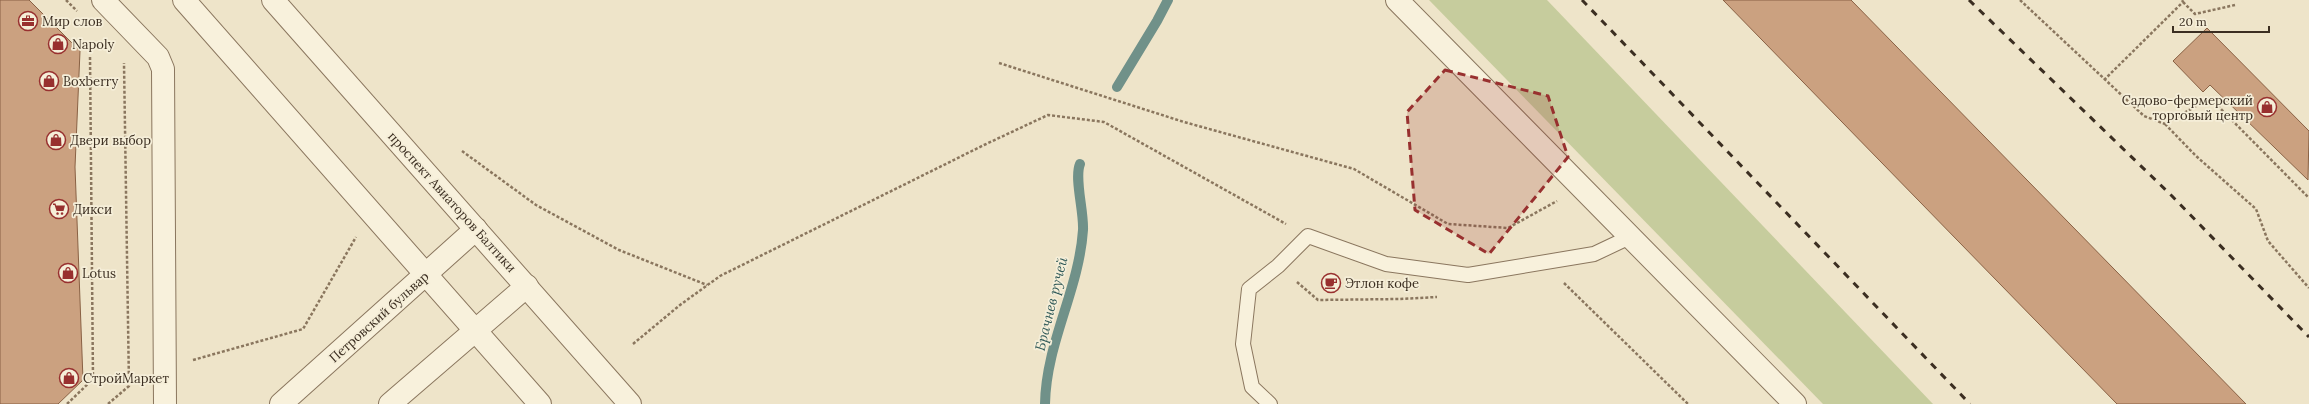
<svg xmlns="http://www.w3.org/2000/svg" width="2309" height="404" font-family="Lora,serif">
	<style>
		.green { fill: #c6cc9d }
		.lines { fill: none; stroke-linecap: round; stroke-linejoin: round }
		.stream { stroke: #709189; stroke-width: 10 }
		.building { fill: #cba180; stroke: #896144 }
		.service-casing { stroke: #8a765e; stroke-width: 16 }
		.minor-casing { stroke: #8a765e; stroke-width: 24 }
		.tertiary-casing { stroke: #8a765e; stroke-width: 24 }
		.path { stroke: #8a765e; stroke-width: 2.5; stroke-dasharray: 3 2; stroke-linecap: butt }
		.service { stroke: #f8f1dc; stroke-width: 14 }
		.minor { stroke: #f8f1dc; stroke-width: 22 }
		.tertiary { stroke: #f8f1dc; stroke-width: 22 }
		.rail { stroke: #3b2e21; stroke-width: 3; stroke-dasharray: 7 7; stroke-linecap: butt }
		.marked { fill: #98302f; fill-opacity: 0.2; stroke: #98302f; stroke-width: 3; stroke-dasharray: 8 5; stroke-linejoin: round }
		.labels { text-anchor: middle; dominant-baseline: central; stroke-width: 3.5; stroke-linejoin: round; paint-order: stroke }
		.poi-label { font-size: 13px; fill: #3b2e21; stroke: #f5eed8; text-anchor: start }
		.street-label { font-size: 13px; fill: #3b2e21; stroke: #f5eed8 }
		.water-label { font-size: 14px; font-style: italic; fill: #315a58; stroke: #f5eed8 }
	</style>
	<rect width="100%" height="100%" fill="#eee4c9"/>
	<path class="green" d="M1429 0H1547L1933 404H1823Z"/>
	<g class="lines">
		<path class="stream" d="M1117 87 1157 21 1168 0
			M1045 404C1046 343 1079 290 1083 230 1084 211 1074 178 1080 164"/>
	</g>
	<path class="building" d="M0 0H29L80 51 75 167 83 380 58 404H0Z
		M1723 0H1851L2246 404H2117Z
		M2207 28 2309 131 2308 180 2210 85 2203 92 2173 61Z"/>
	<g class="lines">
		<g class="service-casing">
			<path id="service" d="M1270 404 1252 387 1243 344 1249 289 1278 266 1308 236 1386 264 1468 275 1594 254 1632 236"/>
		</g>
		<g class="minor-casing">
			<path id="minor" d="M103 0 158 57 163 69 165 404
				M1397 0 1795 404
				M281 404 476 229
				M390 404 527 286"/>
		</g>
		<g class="tertiary-casing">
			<path id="tertiary" d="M184 0 540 404
				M273 0 630 404"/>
		</g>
		<path class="path" d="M66 0 77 11
			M2020 0 2144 116 2165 124 2210 98 2309 198
			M2183 2 2195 14 2235 5
			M999 63 1184 122 1354 169 1448 224 1508 228 1557 201
			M2104 80 2183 2 2182 0
			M2165 124 2196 156 2256 209 2268 241 2309 288
			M462 151 536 205 619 250 707 285
			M1297 282 1318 300 1400 299 1437 297
			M1564 283 1688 404
			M633 344 680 305 720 276 984 145 1048 115 1104 122 1286 224
			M193 360 303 329 356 237
			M67 404 93 379 90 56
			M108 404 129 386 124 63"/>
		<use href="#service" class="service"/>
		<use href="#minor" class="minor"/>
		<use href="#tertiary" class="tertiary"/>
		<path class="rail" d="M1582 0 1970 404
			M1969 0 2172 196 2309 337"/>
	</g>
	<path class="marked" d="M1445 70 1548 96 1568 157 1489 254 1415 210 1407 112Z"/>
	<defs>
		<g id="office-ring" transform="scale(1)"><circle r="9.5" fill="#f5eed8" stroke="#98302f" stroke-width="1.5"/><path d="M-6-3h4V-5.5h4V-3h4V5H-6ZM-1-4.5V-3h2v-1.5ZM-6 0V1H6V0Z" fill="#98302f"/></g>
		<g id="shop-ring" transform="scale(1)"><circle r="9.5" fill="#f5eed8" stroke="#98302f" stroke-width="1.5"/><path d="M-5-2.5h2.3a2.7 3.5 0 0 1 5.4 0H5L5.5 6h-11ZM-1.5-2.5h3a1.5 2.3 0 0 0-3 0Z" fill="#98302f"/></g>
		<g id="supermarket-ring" transform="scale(1)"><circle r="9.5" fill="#f5eed8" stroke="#98302f" stroke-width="1.5"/><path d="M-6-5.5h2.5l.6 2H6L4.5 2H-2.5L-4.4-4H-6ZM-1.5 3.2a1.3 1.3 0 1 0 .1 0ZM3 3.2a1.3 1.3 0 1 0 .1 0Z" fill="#98302f"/></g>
		<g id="cafe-ring" transform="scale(1)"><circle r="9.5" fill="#f5eed8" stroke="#98302f" stroke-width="1.5"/><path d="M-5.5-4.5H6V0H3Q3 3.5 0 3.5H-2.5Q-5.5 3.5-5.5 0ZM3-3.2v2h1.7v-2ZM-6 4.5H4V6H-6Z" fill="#98302f"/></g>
	</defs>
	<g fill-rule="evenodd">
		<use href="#office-ring" x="28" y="21"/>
		<use href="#shop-ring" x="58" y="44"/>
		<use href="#shop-ring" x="49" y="81"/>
		<use href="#shop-ring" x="2267" y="107"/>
		<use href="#shop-ring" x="56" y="140"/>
		<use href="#supermarket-ring" x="59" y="209"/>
		<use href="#shop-ring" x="68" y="273"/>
		<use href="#cafe-ring" x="1331" y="283"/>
		<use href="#shop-ring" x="69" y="378"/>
	</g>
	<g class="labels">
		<g class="poi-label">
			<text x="42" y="21">Мир слов</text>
			<text x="72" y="44">Napoly</text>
			<text x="63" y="81">Boxberry</text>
			<text x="2253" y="100" text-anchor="end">Садово-фермерский<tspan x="2253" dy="15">торговый центр</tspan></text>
			<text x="70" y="140">Двери выбор</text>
			<text x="73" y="209">Дикси</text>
			<text x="82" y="273">Lotus</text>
			<text x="1345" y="283">Этлон кофе</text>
			<text x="83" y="378">СтройМаркет</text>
		</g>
		<g class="street-label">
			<text transform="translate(452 202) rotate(48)">проспект Авиаторов Балтики</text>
			<text transform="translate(379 317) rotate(-42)">Петровский бульвар</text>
		</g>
		<g class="water-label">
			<text transform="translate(1051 304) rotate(-76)">Брачнев ручей</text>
		</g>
	</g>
	<path d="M2173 26v6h96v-6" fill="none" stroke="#3b2e21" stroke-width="2"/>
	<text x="2179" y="26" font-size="12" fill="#3b2e21" stroke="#f5eed8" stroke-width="3" paint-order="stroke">20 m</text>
</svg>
